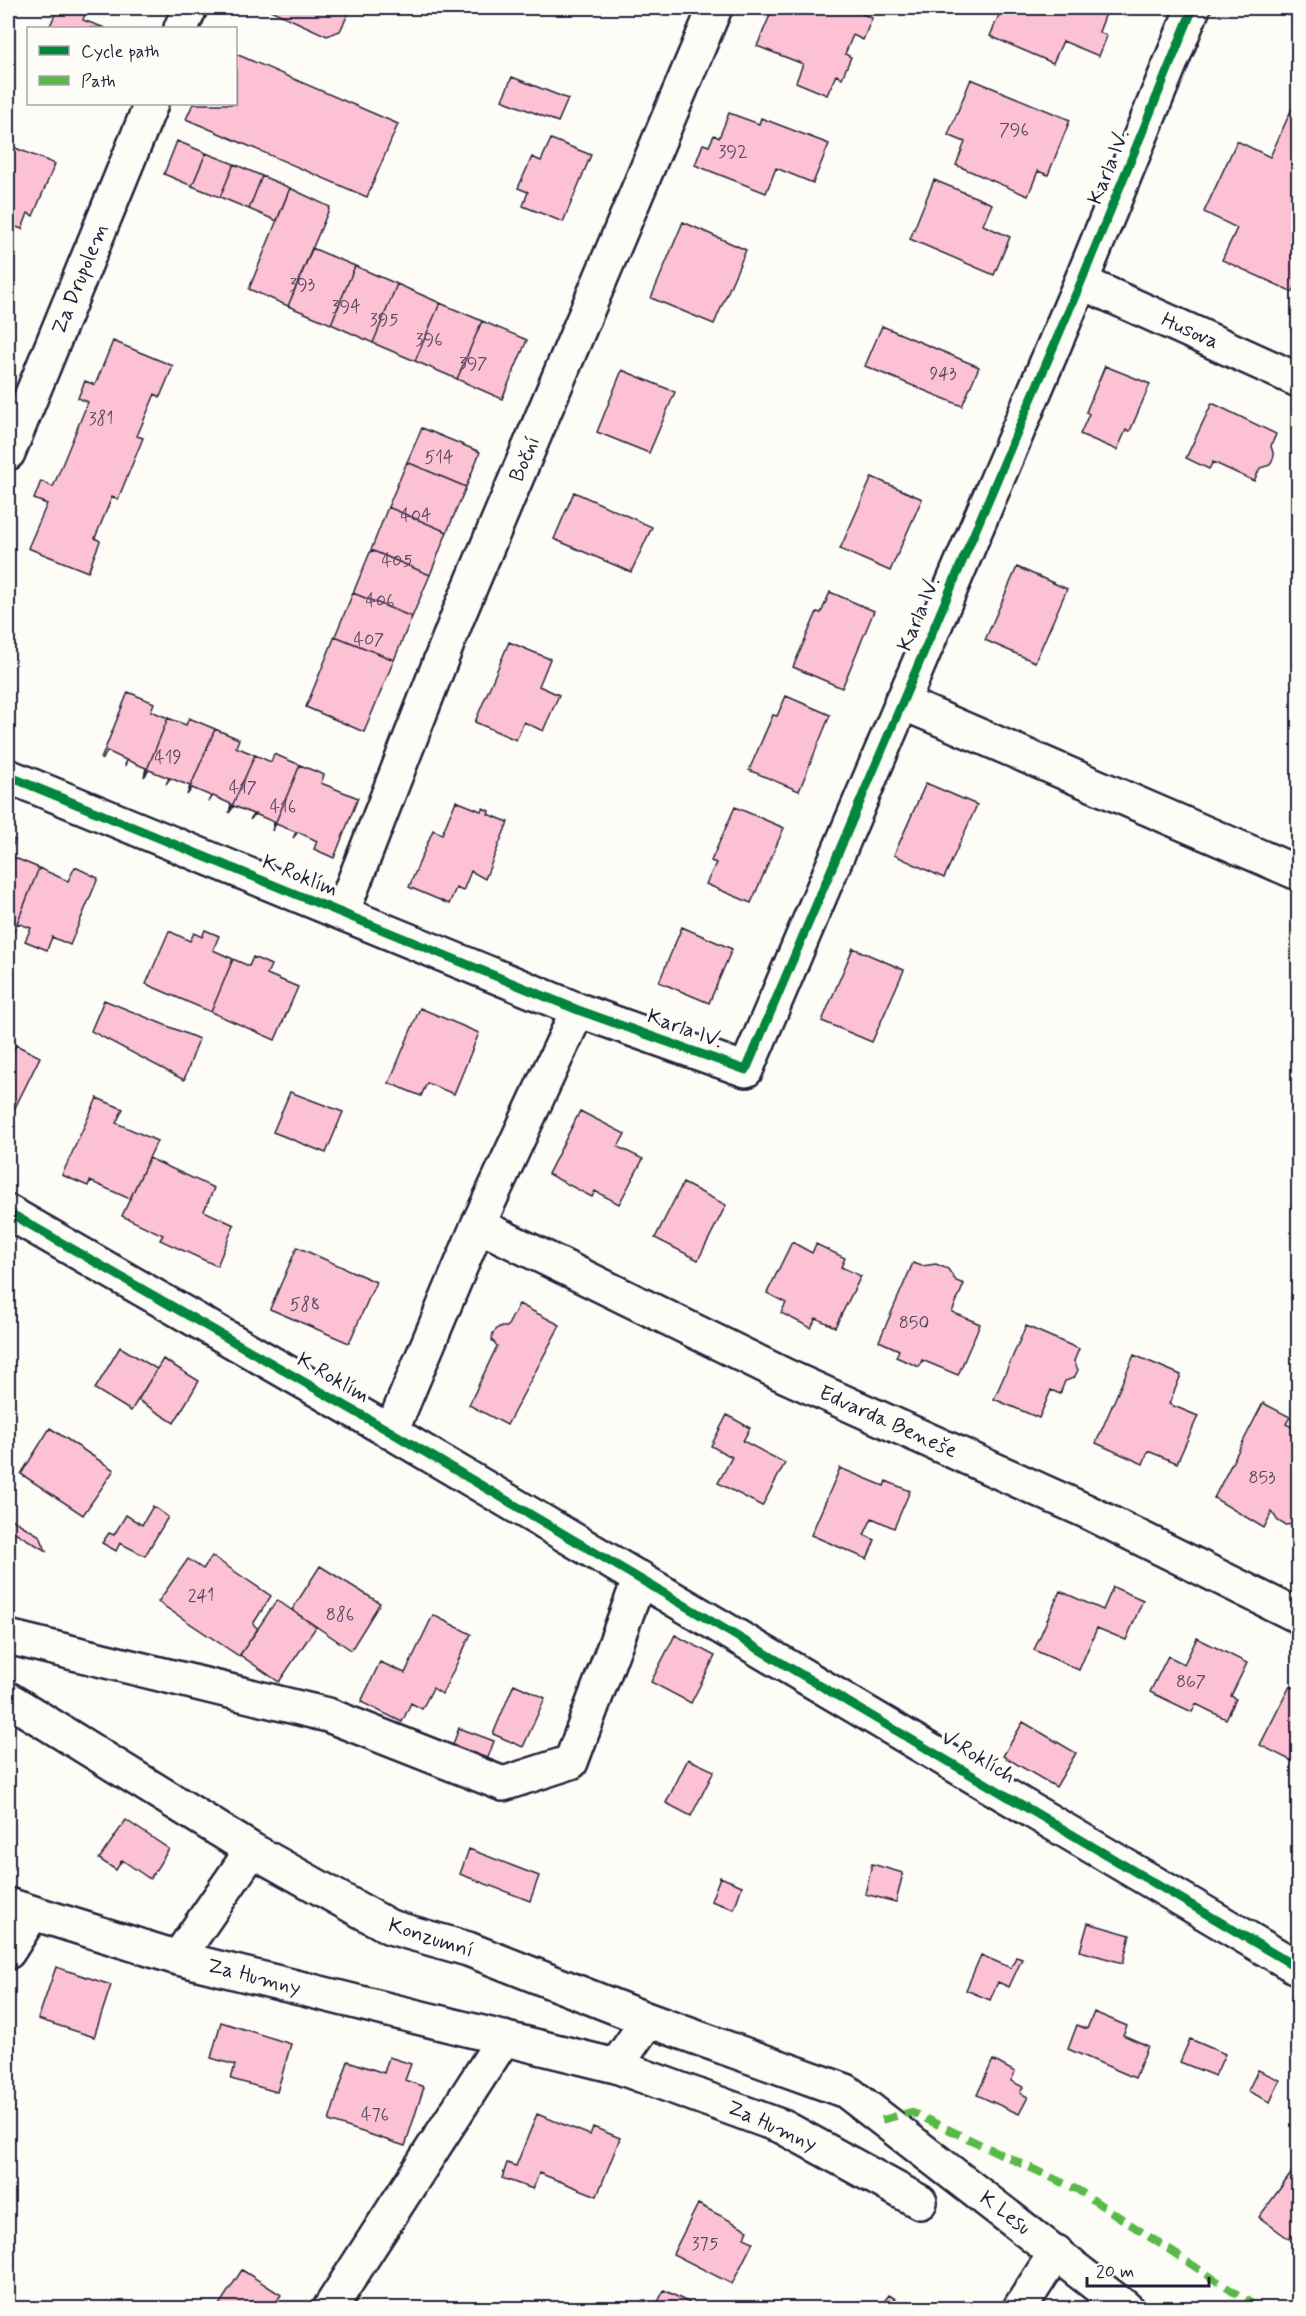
<svg xmlns="http://www.w3.org/2000/svg" width="1306" height="2316" font-family="Mynerve,sans-serif">
	<style>
		.building { fill: #fcc2d4; stroke: #22223b; stroke-width: 1.5 }
		.lines { fill: none; stroke-linecap: round; stroke-linejoin: round }
		.street-casing { stroke: #22223b; stroke-width: 38 }
		.path { stroke: #22223b; stroke-width: 4; stroke-dasharray: 6 4.5; stroke-linecap: butt }
		.street { stroke: #fdfcf7; stroke-width: 33 }
		.quiet { stroke: #58b947; stroke-width: 8; stroke-dasharray: 15 8; stroke-linecap: butt }
		.cycleway-casing { stroke: #fdfcf7; stroke-width: 13 }
		.cycleway { stroke: #00873e; stroke-width: 9 }
		.labels { text-anchor: middle; dominant-baseline: central; stroke-width: 6; stroke-linejoin: round; paint-order: stroke }
		.number-label { font-size: 18px; fill: #584a61 }
		.street-label { font-size: 21px; fill: #22223b; stroke: #fdfcf7 }
	</style>
	<rect width="100%" height="100%" fill="#fdfcf7"/>
	<filter id="ink" filterUnits="userSpaceOnUse"><feTurbulence type="fractalNoise" baseFrequency=".0167" numOctaves="2"/><feDisplacementMap in="SourceGraphic" scale="12" xChannelSelector="R" yChannelSelector="G"/><feConvolveMatrix kernelMatrix="1 2 1 2 8 2 1 2 1" color-interpolation-filters="sRGB"/></filter>
	<g filter="url(#ink)">
		<path class="building" d="M58 8H87L83 20 105 28H49Z
			M266 8H351L340 31 327 36Z
			M773 8H817L827 12 829 8H848L872 18 863 40 853 35 845 54 851 57 842 78 836 75 827 95 796 82 803 64 757 46Z
			M1002 8H1108L1099 32 1107 36 1099 56 1063 41 1053 63 990 36Z
			M236 54 398 124 367 197 186 119 193 104H236Z
			M512 77 568 99 558 122 502 100Z
			M971 79 1070 120 1048 175 1038 171 1028 196 956 165 965 142 948 135Z
			M1298 95V280L1293 292 1222 260 1237 228 1204 212 1237 141 1270 157Z
			M729 113 759 124 761 118 829 144 813 183 776 168 766 193 695 165 703 144 709 146 714 135 719 138Z
			M551 139 591 155 563 222 523 206 528 192 518 188 532 157 541 161Z
			M177 141 206 153 192 186 164 174Z
			M8 145 55 164 33 216 28 213 22 229 8 224Z
			M206 153 234 164 220 197 192 186Z
			M234 164 262 176 249 209 220 197Z
			M262 176 290 188 277 221 249 209Z
			M934 180 992 204 983 225 1010 237 994 275 910 239Z
			M290 188 330 207 288 306 249 289Z
			M683 222 746 250 714 324 651 298Z
			M312 248 355 266 331 324 288 306Z
			M355 266 397 284 373 343 331 324Z
			M397 284 440 303 415 361 373 343Z
			M440 303 482 321 457 379 415 361Z
			M482 321 527 340 502 399 457 379Z
			M882 326 979 367 962 406 865 366Z
			M113 341 173 366 160 397 155 394 137 436 143 438 118 499 112 497 95 538 100 541 88 572 28 548 47 504 34 499 41 481 53 487 88 402 78 398 85 381 95 385Z
			M1105 366 1150 384 1130 431 1126 430 1117 450 1080 434 1089 414 1086 412Z
			M622 370 675 392 649 453 597 432Z
			M1212 403 1276 434 1271 446 1274 456 1270 465 1260 468 1254 481 1213 462 1209 469 1186 458Z
			M422 428 480 452 466 487 407 462Z
			M407 462 466 487 447 532 388 507Z
			M872 477 922 499 890 571 840 549Z
			M574 492 652 527 631 572 554 539Z
			M388 507 447 532 430 575 371 550Z
			M371 550 430 575 412 617 353 593Z
			M1017 567 1067 589 1035 662 985 640Z
			M830 592 874 611 842 688 793 667 817 612 821 613Z
			M353 593 412 617 394 660 335 636Z
			M335 636 394 660 364 732 306 707Z
			M509 642 550 659 539 686 559 695 543 731 524 722 516 740 475 722Z
			M128 692 154 703 151 711 168 718 144 777 146 768 127 760 125 766 126 760 107 751 103 759H101Z
			M786 696 830 715 799 791 749 770 773 715 777 716Z
			M168 718 186 725 189 718 215 729 187 795 190 786 170 778 166 784 169 778 149 770 144 777Z
			M215 729 239 739 236 747 255 755 229 813 231 804 213 796 208 802 211 796 192 788 187 795Z
			M274 754 300 765 272 831 274 822 255 814 250 820 253 814 234 806 229 813 255 755 271 762Z
			M300 765 324 775 321 783 358 798 334 858 314 849 317 841 298 832 293 838 296 832 276 824 272 831Z
			M926 783 977 805 944 878 894 855Z
			M456 801 481 811 483 808 489 811 488 814 508 822 485 879 471 871 463 891 456 888 449 904 409 887 433 830 442 834Z
			M735 807 784 828 751 903 706 884 716 863 711 861Z
			M8 838 15 840 8 855 39 868 12 936 8 934Z
			M75 867 98 878 70 945 52 937 47 950 25 941 31 928 17 923 39 868 68 881Z
			M682 927 732 949 709 1003 659 982Z
			M205 930 219 936 213 950 233 959 211 1012 146 984 169 931 190 941 194 933 202 937Z
			M853 948 904 970 872 1042 822 1021Z
			M253 957 271 965 267 974 298 987 275 1040 211 1012 233 959 249 966Z
			M104 1000 199 1039 184 1080 91 1031Z
			M420 1008 479 1033 454 1094 427 1083 421 1096 389 1083Z
			M16 1045 40 1057 8 1122V1054L10 1056Z
			M290 1092 343 1112 326 1153 273 1132Z
			M97 1098 123 1109 116 1123 157 1141 130 1199 90 1181 88 1186 62 1175Z
			M580 1111 625 1134 618 1147 643 1159 619 1204 595 1191 592 1197 548 1174Z
			M149 1158 214 1188 204 1211 234 1225 217 1266 160 1240 163 1235 122 1216Z
			M683 1183 726 1205 698 1260 655 1238Z
			M792 1242 812 1253 816 1244 845 1258 841 1267 861 1276 835 1327 816 1318 811 1328 781 1313 786 1303 767 1293Z
			M297 1247 376 1282 349 1343 270 1309Z
			M913 1263 922 1266 936 1264 948 1269 956 1281 964 1284 952 1312 980 1324 958 1375 922 1360 919 1367 896 1357 899 1350 879 1341Z
			M519 1304 560 1325 507 1425 469 1405 497 1346 492 1340 493 1333 499 1327H507Z
			M1026 1326 1079 1349 1074 1361 1078 1370 1074 1378 1065 1381 1060 1394 1051 1390 1039 1418 994 1399Z
			M120 1347 157 1369 131 1411 95 1389Z
			M1134 1355 1181 1375 1169 1404 1198 1416 1177 1463 1148 1451 1143 1464 1096 1443Z
			M163 1359 199 1381 174 1423 138 1400Z
			M1263 1403 1290 1417 1286 1424 1297 1430 1298 1427V1518L1295 1524 1285 1525 1278 1521 1272 1512 1264 1528 1214 1498Z
			M727 1415 750 1428 743 1441 785 1463 762 1506 718 1483 732 1457 711 1446Z
			M50 1428 114 1470 83 1515 21 1474Z
			M840 1468 884 1486 886 1481 910 1491 894 1528 872 1518 864 1535 875 1540 867 1559 811 1535Z
			M153 1506 168 1517 145 1556 120 1543 116 1551 102 1543 109 1533 114 1535 126 1515 142 1525Z
			M8 1517 40 1536 46 1551 8 1528Z
			M212 1556 271 1596 253 1624 258 1629 239 1656 158 1602 188 1559 203 1569Z
			M320 1566 380 1603 351 1650 292 1610Z
			M1113 1587 1143 1600 1126 1640 1097 1628 1079 1670 1034 1650 1060 1591 1103 1610Z
			M277 1600 316 1627 279 1682 240 1655Z
			M433 1615 471 1634 442 1694 433 1688 422 1709 411 1703 402 1722 361 1702 380 1662 405 1673Z
			M675 1635 715 1656 691 1703 651 1682Z
			M1197 1638 1247 1663 1231 1696 1236 1699 1226 1719 1196 1704 1192 1712 1150 1692 1168 1656 1184 1664Z
			M514 1684 545 1698 523 1747 493 1734Z
			M1290 1686 1298 1690V1764L1260 1745Z
			M1023 1722 1076 1753 1056 1787 1003 1756Z
			M459 1728 494 1741 487 1760 452 1747Z
			M688 1759 714 1771 691 1816 666 1803Z
			M126 1820 169 1849 150 1879 122 1860 116 1870 99 1859Z
			M469 1849 539 1876 530 1901 460 1874Z
			M872 1864 903 1873 896 1902 865 1894Z
			M720 1877 742 1886 734 1909 711 1901Z
			M1088 1923 1130 1935 1123 1963 1080 1951Z
			M981 1955 1011 1968 1016 1957 1022 1959 1009 1987 998 1982 990 2000 966 1990Z
			M56 1967 111 1985 94 2037 38 2019Z
			M1094 2012 1127 2026 1123 2035 1148 2046 1135 2078 1068 2049 1077 2025 1087 2029Z
			M221 2022 291 2044 277 2092 231 2079 235 2065 211 2058Z
			M1190 2039 1225 2054 1215 2076 1180 2062Z
			M389 2057 411 2064 405 2080 424 2087 405 2146 329 2121 348 2061 384 2073Z
			M993 2060 1015 2072 1011 2081 1023 2087 1020 2093 1028 2097 1019 2114 977 2095Z
			M1258 2070 1280 2080 1270 2102 1248 2091Z
			M537 2114 590 2135 593 2127 620 2138 597 2196 539 2173 533 2189 502 2178 507 2163 516 2166Z
			M1296 2167 1298 2169V2227L1289 2239 1259 2217Z
			M698 2204 748 2230 744 2238 753 2242 732 2284 673 2254Z
			M242 2270 281 2295 272 2308H217Z
			M664 2290 699 2308H655Z
			M889 2295 910 2308H879Z"/>
		<g class="lines">
			<g class="street-casing">
				<path id="street" d="M181 28 190 8
					M1081 282 1298 380
					M8 453 151 104
					M901 702 1298 873
					M8 776 578 1010 746 1070 1081 282 1193 8
					M342 913 458 616 715 8
					M8 1212 391 1432 1298 1968
					M478 1225 786 1376 1086 1511 1298 1616
					M391 1432 478 1225 578 1010
					M8 1637 328 1715 503 1784 571 1762 640 1578
					M8 1699 252 1850 390 1927 468 1949 648 2020 846 2091 1126 2308
					M8 1905 178 1958 616 2066 783 2127 920 2202
					M8 1952 32 1914
					M178 1958 252 1850
					M616 2066 648 2020
					M330 2308 504 2038
					M1020 2308 1056 2252"/>
			</g>
			<path class="path" d="M1275 8 1298 18"/>
			<use href="#street" class="street"/>
			<path class="quiet" d="M882 2120 911 2112 1078 2190 1258 2308"/>
			<g class="cycleway-casing">
				<path id="cycleway" d="M8 776 578 1010 746 1070 1081 282 1193 8
					M8 1212 391 1432 1298 1968"/>
			</g>
			<use href="#cycleway" class="cycleway"/>
		</g>
	</g>
	<g class="labels">
		<g class="number-label">
			<text x="1014" y="130">796</text>
			<text x="733" y="152">392</text>
			<text x="302" y="285">393</text>
			<text x="346" y="307">394</text>
			<text x="384" y="320">395</text>
			<text x="429" y="340">396</text>
			<text x="473" y="364">397</text>
			<text x="943" y="374">943</text>
			<text x="101" y="419">381</text>
			<text x="439" y="458">514</text>
			<text x="416" y="516">404</text>
			<text x="397" y="561">405</text>
			<text x="380" y="601">406</text>
			<text x="369" y="640">407</text>
			<text x="168" y="758">419</text>
			<text x="243" y="788">417</text>
			<text x="283" y="807">416</text>
			<text x="305" y="1305">588</text>
			<text x="914" y="1323">850</text>
			<text x="1262" y="1478">853</text>
			<text x="201" y="1596">241</text>
			<text x="340" y="1615">886</text>
			<text x="1191" y="1682">867</text>
			<text x="375" y="2115">476</text>
			<text x="705" y="2244">375</text>
		</g>
		<g class="street-label">
			<text transform="translate(1109 167) rotate(-68)">Karla IV.</text>
			<text transform="translate(80 279) rotate(-68)">Za Drupolem</text>
			<text transform="translate(1190 331) rotate(24)">Husova</text>
			<text transform="translate(525 459) rotate(-67)">Boční</text>
			<text transform="translate(919 614) rotate(-67)">Karla IV.</text>
			<text transform="translate(300 876) rotate(22)">K Roklím</text>
			<text transform="translate(685 1029) rotate(20)">Karla IV.</text>
			<text transform="translate(333 1378) rotate(30)">K Roklím</text>
			<text transform="translate(888 1422) rotate(24)">Edvarda Beneše</text>
			<text transform="translate(978 1757) rotate(31)">V Roklích</text>
			<text transform="translate(431 1938) rotate(18)">Konzumní</text>
			<text transform="translate(254 1977) rotate(14)">Za Humny</text>
			<text transform="translate(772 2126) rotate(24)">Za Humny</text>
			<text transform="translate(1005 2213) rotate(37)">K Lesu</text>
		</g>
	</g>
	<rect width="1306" height="2316" fill="none" stroke="#fdfcf7" stroke-width="30"/>
	<rect x="15" y="15" width="1276" height="2286" fill="none" stroke="#22223b" stroke-width="2" filter="url(#ink)"/>
	<rect x="27" y="27" width="210" height="78" fill="#fdfcf7" stroke="#a5a5ac" stroke-width="1.5"/>
	<rect x="39" y="46" width="30" height="9" fill="#00873e" stroke="#a5a5ac" stroke-width="1.5"/>
	<text x="81" y="57" font-size="18" fill="#22223b">Cycle path</text>
	<rect x="39" y="76" width="30" height="9" fill="#58b947" stroke="#a5a5ac" stroke-width="1.5"/>
	<text x="81" y="87" font-size="18" fill="#22223b">Path</text>
	<path d="M1087 2277v9h122v-9" fill="none" stroke="#22223b" stroke-width="3"/>
	<text x="1096" y="2277" font-size="18" fill="#22223b" stroke="#fdfcf7" stroke-width="4.5" paint-order="stroke">20 m</text>
</svg>
